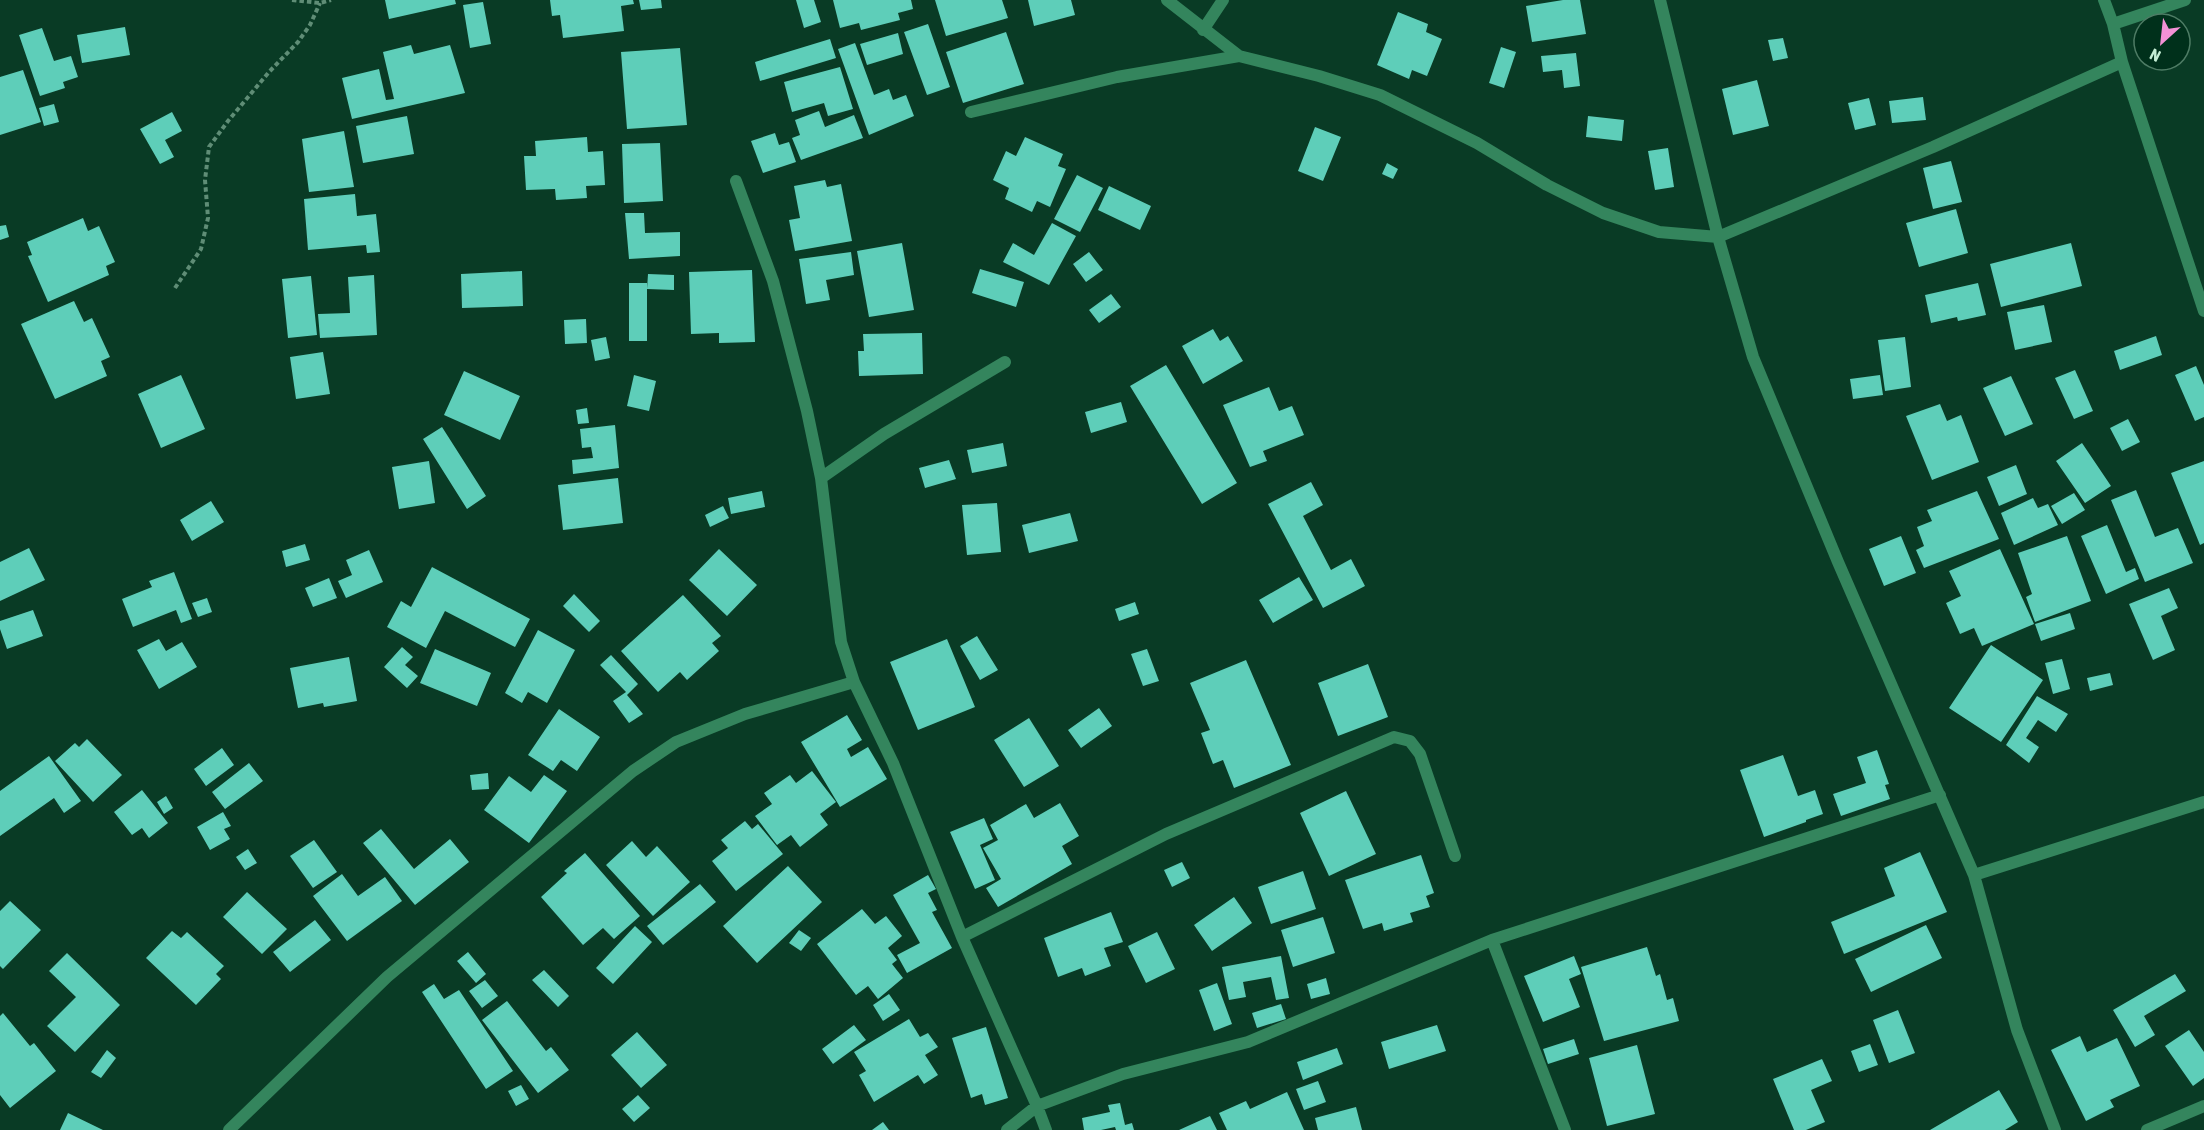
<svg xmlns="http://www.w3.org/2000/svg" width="2204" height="1130" font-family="'Asap Condensed',sans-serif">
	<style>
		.building { fill: #5eceb9 }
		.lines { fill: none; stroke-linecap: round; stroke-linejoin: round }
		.path { stroke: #5f8d76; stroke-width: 4; stroke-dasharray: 4.5 3; stroke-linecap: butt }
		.minor { stroke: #34855d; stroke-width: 12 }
	</style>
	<rect width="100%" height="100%" fill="#093b25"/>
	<path class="building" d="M385 0H455L456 4 389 19Z
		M550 0H633L634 4 621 6 624 31 563 38 560 15 552 16Z
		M639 0H661L662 8 641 10Z
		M796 0H814L821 22 804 28Z
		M833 0H911L913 9 898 13 900 20 861 30 859 23 840 28Z
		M935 0H1002L1008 18 946 36Z
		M1028 0H1071L1075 15 1034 26Z
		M1563 0H1580L1586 34 1532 42 1526 6Z
		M483 2 491 44 470 48 463 5Z
		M1398 12 1428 24 1426 32 1442 39 1427 76 1412 70 1409 79 1377 65Z
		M928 24 950 87 927 95 904 32Z
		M125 27 130 55 82 63 77 35Z
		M42 28 54 61 71 56 78 77 63 82 65 88 40 96 19 35Z
		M1006 32 1024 84 963 103 946 52Z
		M898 33 903 54 867 65 860 44Z
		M1783 38 1788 58 1773 61 1768 40Z
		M830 39 836 58 760 81 755 62Z
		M855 43 874 95 889 89 893 100 906 95 914 116 869 135 838 49Z
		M411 45 414 54 450 45 465 93 352 119 342 78 379 69 386 100 394 99 383 52Z
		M1501 47 1516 52 1504 88 1489 83Z
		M680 48 687 125 627 129 621 52Z
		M1576 53 1580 86 1564 88 1562 70 1543 72 1541 56Z
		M840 67 853 109 828 116 824 103 792 112 784 82Z
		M23 70 41 122 0 135V77Z
		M1757 80 1769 126 1733 135 1722 89Z
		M1923 97 1926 120 1892 123 1889 101Z
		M1869 98 1876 125 1855 130 1848 103Z
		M54 104 59 122 44 126 39 108Z
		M819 111 825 127 854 115 863 138 801 160 792 138 800 135 795 120Z
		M172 112 182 131 165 140 174 157 160 164 140 129Z
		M407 116 414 154 363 163 356 126Z
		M1588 116 1624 120 1622 141 1586 137Z
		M1315 127 1341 137 1323 181 1298 171Z
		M344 131 354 187 309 192 302 139Z
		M775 133 779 145 789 142 796 162 763 173 751 141Z
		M587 137 588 152 603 151 605 185 586 186 587 198 556 200 555 189 526 190 524 156H536L535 141Z
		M1025 137 1063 154 1058 166 1066 169 1050 207 1037 201 1032 212 1005 199 1009 188 993 180 1006 151 1016 156Z
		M660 143 663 201 624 203 622 144Z
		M1668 148 1674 187 1655 190 1648 151Z
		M1951 161 1962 202 1933 209 1923 168Z
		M1387 163 1398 169 1393 179 1382 174Z
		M1077 175 1103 188 1080 232 1054 219Z
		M825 180 827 187 841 184 852 241 795 251 789 220 800 218 794 186Z
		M1109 186 1151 206 1140 230 1098 210Z
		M355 194 357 216 376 214 380 252 367 253 366 245 308 250 304 199Z
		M1956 209 1968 253 1919 267 1906 223Z
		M625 213H644L645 233 680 232V256L629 259Z
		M83 218 88 231 99 226 115 262 106 266 109 275 48 302 28 256 32 255 27 242Z
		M1052 223 1076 236 1049 285 1003 262 1013 243 1034 255Z
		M6 225 9 237 0 240V226Z
		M902 243 914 310 869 317 857 251Z
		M2071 243 2082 286 2001 307 1990 264Z
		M851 252 854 275 826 280 830 300 806 304 799 259Z
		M1089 252 1103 270 1086 282 1073 264Z
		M980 269 1024 282 1016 307 972 293Z
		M752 270 755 342 719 343V333L691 334 689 272Z
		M522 271 523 306 462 308 461 274Z
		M648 274 674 275V290L647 289Z
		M374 275 377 335 320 338 318 314 350 313 348 277Z
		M311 276 317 335 288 338 282 279Z
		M629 283H647V341H629Z
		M1978 283 1986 315 1958 321 1957 317 1931 323 1925 295Z
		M1111 294 1121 307 1099 323 1089 310Z
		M74 301 84 322 92 318 110 357 101 361 107 376 55 399 21 324Z
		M2044 305 2052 342 2015 350 2007 312Z
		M586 319 587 343 565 344 564 320Z
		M1213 329 1220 341 1228 336 1243 361 1203 384 1182 346Z
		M922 333 923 374 859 376 858 351H864L863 334Z
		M2156 336 2162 355 2120 370 2114 351Z
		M606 337 610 358 595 361 591 340Z
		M1905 337 1911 387 1885 391 1878 340Z
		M323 352 330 394 296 399 290 357Z
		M1166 365 1237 483 1202 504 1130 386Z
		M2196 366 2204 385V417L2195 421 2175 375Z
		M2075 370 2093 411 2074 419 2055 378Z
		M464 371 520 396 500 440 444 415Z
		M181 375 205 429 161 448 138 394Z
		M634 375 656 381 649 411 627 406Z
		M1880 375 1883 395 1853 399 1850 379Z
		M2011 376 2033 424 2005 436 1983 388Z
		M1269 387 1279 411 1292 406 1304 435 1263 451 1267 461 1250 467 1223 405Z
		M1121 402 1127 422 1091 433 1085 412Z
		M1940 404 1947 421 1961 415 1979 462 1932 480 1906 416Z
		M587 408 589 423 578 424 576 410Z
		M2128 419 2140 442 2122 451 2110 428Z
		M615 425 619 468 573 474 572 460 593 458 591 447 582 448 580 429Z
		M442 427 486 496 467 509 423 439Z
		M1003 443 1007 466 972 473 967 450Z
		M2082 443 2111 486 2085 503 2056 461Z
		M949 460 956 479 925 488 919 468Z
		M429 461 435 503 399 509 392 467Z
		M2204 461V543L2200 545 2171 473Z
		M2016 465 2027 494 1999 506 1987 477Z
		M618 478 623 523 563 530 558 485Z
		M1311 482 1323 505 1303 516 1331 570 1351 559 1365 586 1323 608 1268 504Z
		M2136 490 2155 537 2178 528 2193 563 2145 582 2111 500Z
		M762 491 765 507 731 514 728 498Z
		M1977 491 1999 539 1924 568 1916 550 1924 546 1917 527 1932 521 1927 510Z
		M2074 493 2085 510 2062 524 2051 506Z
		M2033 498 2038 508 2048 504 2058 525 2014 545 2001 513Z
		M211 501 224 522 192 541 180 520Z
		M997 503 1001 552 967 555 962 505Z
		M723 506 729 518 710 527 705 515Z
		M1070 513 1078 541 1029 553 1022 525Z
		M2107 525 2126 572 2135 568 2139 579 2106 594 2081 536Z
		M1901 536 1916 573 1884 586 1869 549Z
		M2067 536 2091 601 2035 622 2026 597 2032 594 2018 553Z
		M305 544 310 560 286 567 282 551Z
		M29 548 45 580 0 601V562Z
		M719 549 757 585 727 616 689 580Z
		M2000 549 2034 624 1982 646 1974 628 1960 634 1946 603 1961 596 1949 571Z
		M369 550 383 582 346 598 338 581 352 575 346 560Z
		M432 567 530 619 515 647 445 611 426 648 387 627 401 601 411 607Z
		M174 572 192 619 181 623 176 610 133 627 122 599 152 587 149 581Z
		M1299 577 1313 600 1273 623 1259 600Z
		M329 578 337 598 313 607 305 588Z
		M2169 588 2178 608 2161 616 2175 650 2153 660 2129 604Z
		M574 594 600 621 589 632 563 606Z
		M683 595 721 636 712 643 719 651 687 680 680 672 658 692 621 651Z
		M207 598 212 612 198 617 192 603Z
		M1135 602 1139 614 1119 621 1115 609Z
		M33 610 43 636 7 649 0 629V621Z
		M2070 613 2075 629 2041 641 2035 624Z
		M538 630 575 650 547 703 528 692 522 703 505 693Z
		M977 636 998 670 980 680 960 646Z
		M159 639 166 651 182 642 197 667 159 689 137 650Z
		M947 639 975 707 918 730 890 662Z
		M1991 645 2043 680 2001 742 1949 708Z
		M402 647 413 657 405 665 418 676 407 688 384 667Z
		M435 649 491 673 477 706 420 683Z
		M1147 649 1159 681 1143 686 1131 654Z
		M611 655 638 684 627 695 643 714 629 723 613 701 626 692 600 665Z
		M349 657 357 701 324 707 323 703 298 708 290 668Z
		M2062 659 2070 689 2053 694 2045 663Z
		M1246 660 1291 765 1234 788 1223 760 1213 764 1201 733 1210 730 1190 683Z
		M1368 664 1388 717 1338 736 1318 683Z
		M2110 673 2113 685 2090 691 2087 678Z
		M2037 696 2068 714 2056 732 2038 720 2026 738 2039 747 2029 763 2006 745Z
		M1099 708 1112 726 1081 748 1068 730Z
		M559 709 600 737 577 771 561 760 553 771 528 755Z
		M847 715 862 740 847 749 851 757 868 747 887 779 840 807 801 742Z
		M1029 718 1059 766 1024 787 994 740Z
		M87 739 122 775 93 802 55 761 75 743 79 747Z
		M222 748 234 765 206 786 194 769Z
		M1877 750 1889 784 1885 785 1890 799 1841 816 1833 794 1866 783 1857 757Z
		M1783 755 1798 796 1815 790 1823 814 1806 820V822L1764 837 1740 770Z
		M49 756 81 801 64 813 54 798 0 836V791Z
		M249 763 263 781 225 809 212 792Z
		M812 771 836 802 820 814 828 825 800 847 791 835 777 845 755 816 772 804 764 793 790 775 796 783Z
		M488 773 489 789 472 790 470 775Z
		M544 775 567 791 529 843 484 810 509 776 531 792Z
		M142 790 168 823 149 838 142 828 132 835 114 812Z
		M1346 791 1376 854 1329 876 1300 813Z
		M166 796 173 808 164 814 157 802Z
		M1060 803 1079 836 1062 846 1072 864 998 907 986 888 1001 879 983 848 998 840 990 825 1026 804 1034 818Z
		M223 812 231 826 224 829 230 839 210 850 197 827Z
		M984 818 993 839 980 845 995 880 975 889 950 832Z
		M745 821 752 829 758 824 783 854 736 891 712 861 728 848 721 840Z
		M381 829 414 869 450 839 469 862 415 905 363 843Z
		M314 840 337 872 313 888 290 856Z
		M632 841 646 857 657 846 690 882 653 916 606 865Z
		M248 849 257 863 245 870 236 857Z
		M1920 852 1947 912 1844 954 1831 922 1895 896 1884 868Z
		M585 853 640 916 614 939 603 928 583 945 541 897 567 873 564 871Z
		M1421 855 1434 893 1426 896 1430 907 1410 913 1413 922 1384 931 1382 923 1363 929 1345 880Z
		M1182 862 1190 878 1172 887 1164 870Z
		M788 866 822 902 757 963 723 926Z
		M1303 871 1316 909 1271 924 1258 887Z
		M342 874 358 896 385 877 402 901 347 941 313 896Z
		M928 875 936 889 928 893 937 910 932 912 952 948 907 973 897 955 920 943 893 895Z
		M700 884 716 902 663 945 647 926Z
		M247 892 287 929 262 954 223 917Z
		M1234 897 1252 923 1212 951 1194 925Z
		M10 901 41 930 3 969 0 966V911Z
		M862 909 875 924 886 916 902 936 888 948 897 960 892 964 903 978 878 999 868 986 856 995 817 944Z
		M1111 912 1123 942 1104 948 1111 966 1085 976 1082 968 1058 977 1044 938Z
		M1323 917 1335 953 1293 967 1281 930Z
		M315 920 331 940 290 972 273 952Z
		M1926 925 1942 958 1871 992 1855 959Z
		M635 926 652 942 613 984 596 968Z
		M799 930 811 938 801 951 789 943Z
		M172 931 181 938 187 932 224 966 216 974 221 979 196 1005 146 958Z
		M1157 932 1175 969 1146 983 1128 946Z
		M1647 947 1656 976 1660 974 1667 1000 1673 998 1679 1021 1604 1041 1581 967Z
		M468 952 486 974 476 983 457 961Z
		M67 953 120 1005 75 1052 47 1026 76 997 49 971Z
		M1281 956 1289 998 1276 1000 1271 977 1243 982 1246 997 1229 1000 1222 967Z
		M1574 956 1581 974 1569 979 1580 1007 1543 1022 1524 976Z
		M544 970 569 996 558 1007 532 980Z
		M2175 974 2186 991 2144 1016 2155 1035 2135 1047 2113 1010Z
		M1326 978 1330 994 1311 999 1307 984Z
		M485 980 498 996 482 1008 469 991Z
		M1217 983 1232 1024 1214 1031 1199 990Z
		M434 984 444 999 459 990 513 1071 486 1089 422 992Z
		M889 994 900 1010 883 1021 873 1005Z
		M507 1001 546 1051 551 1047 569 1070 538 1093 482 1020Z
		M1281 1004 1286 1019 1257 1028 1252 1013Z
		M1898 1010 1915 1053 1889 1063 1873 1020Z
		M3 1013 30 1046 34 1043 56 1071 10 1108 0 1095V1016Z
		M909 1019 920 1037 928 1033 938 1047 925 1055 938 1075 924 1084 918 1075 874 1102 859 1075 866 1071 854 1052Z
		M854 1025 866 1040 833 1064 822 1049Z
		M1437 1025 1446 1051 1389 1069 1381 1042Z
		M986 1027 1008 1098 985 1105 982 1094 971 1098 952 1038Z
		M2189 1030 2204 1052V1078L2193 1086 2165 1046Z
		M637 1032 667 1065 641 1088 611 1055Z
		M2080 1036 2087 1052 2117 1038 2140 1086 2110 1100 2114 1107 2086 1121 2051 1050Z
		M1574 1039 1579 1054 1548 1064 1543 1049Z
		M1870 1044 1878 1065 1859 1072 1851 1051Z
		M1637 1045 1655 1114 1607 1126 1589 1058Z
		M1337 1048 1343 1064 1303 1080 1297 1062Z
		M107 1050 116 1058 101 1078 91 1072Z
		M1822 1059 1832 1081 1811 1090 1825 1122 1806 1130H1794L1773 1079Z
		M1318 1081 1326 1102 1304 1110 1296 1089Z
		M521 1085 529 1099 516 1106 508 1091Z
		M1999 1090 2018 1122 2005 1130H1930Z
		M1287 1092 1304 1130H1227L1219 1113 1246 1101 1250 1109Z
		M638 1095 650 1108 634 1122 622 1109Z
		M1120 1103 1125 1125 1132 1123 1134 1130H1116L1115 1127 1101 1130H1084L1082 1118 1110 1112 1108 1105Z
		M1356 1107 1362 1130H1318L1315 1118Z
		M68 1113 103 1130H60Z
		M1210 1116 1217 1130H1179Z
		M883 1122 889 1130H872Z"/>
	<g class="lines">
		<path class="path" d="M292 0 320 3 331 0
			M175 288 201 249 208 218 205 180 209 147 228 121 269 72 298 42 310 25 320 3"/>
		<path class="minor" d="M1167 0 1239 56 1319 76 1380 95 1477 143 1547 185 1603 213 1659 232 1718 237 1933 147 2122 62
			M1660 0 1718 237 1753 357 1838 562 1974 875 2017 1030 2055 1130
			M2104 0 2113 24 2122 62 2204 311
			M2113 24 2185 0
			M1203 30 1223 0
			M971 112 1117 77 1239 56
			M736 181 773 281 807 411 821 478 841 642 854 682 893 763 962 937 1037 1106 1046 1130
			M821 478 884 434 1005 362
			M1974 875 2204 802
			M962 937 1166 834 1394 737 1410 741 1420 754 1455 856
			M1492 940 1565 1130
			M229 1130 387 977 633 771 676 742 745 714 854 682
			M1007 1130 1037 1106 1123 1074 1248 1042 1492 940 1940 795
			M2147 1130 2204 1106"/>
	</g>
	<g transform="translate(2162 42) rotate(207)"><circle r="28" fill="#00301b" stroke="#4e7c65" stroke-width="1.5"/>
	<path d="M0-4.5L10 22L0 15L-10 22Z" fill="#f391d6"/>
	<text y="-9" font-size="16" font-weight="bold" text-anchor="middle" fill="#c4edd4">N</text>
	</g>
</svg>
